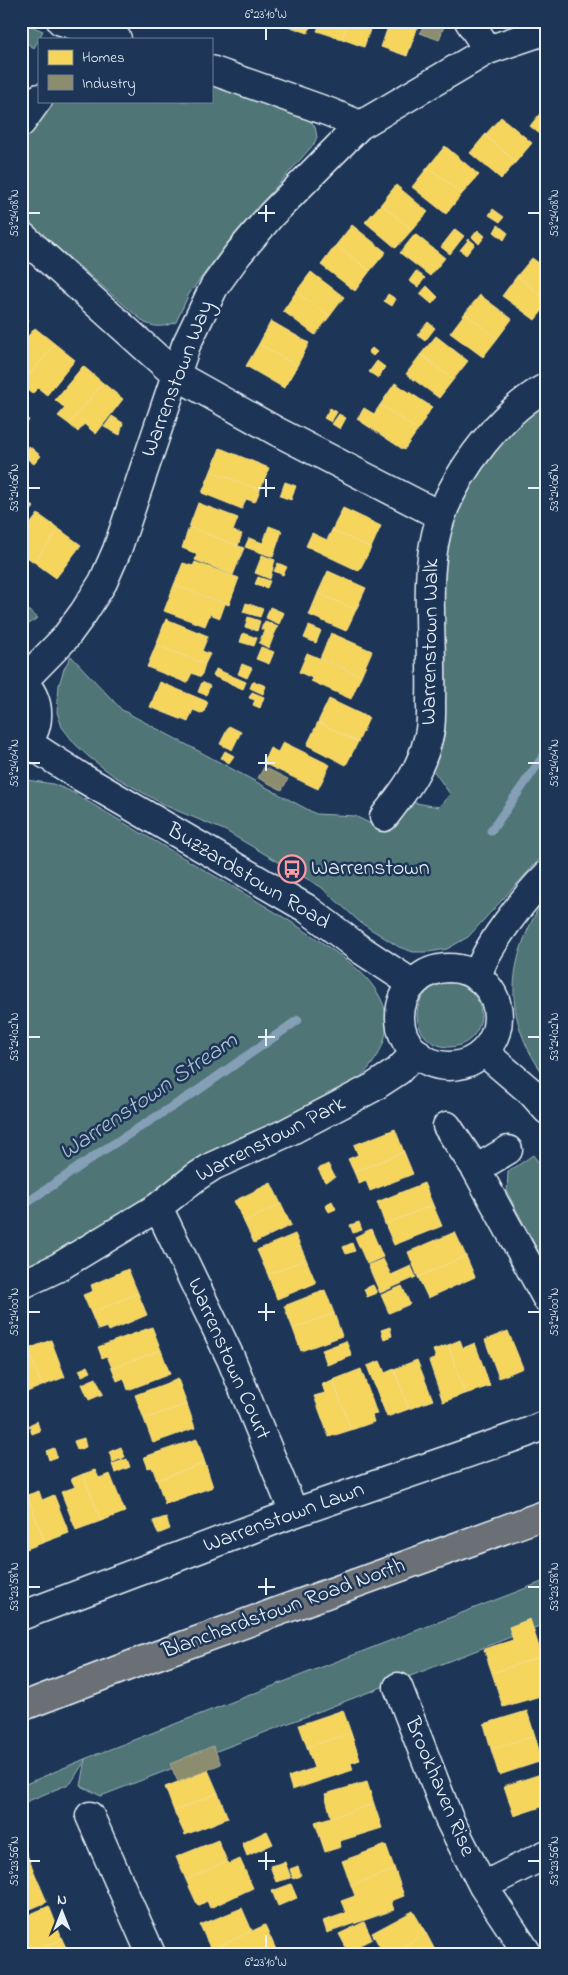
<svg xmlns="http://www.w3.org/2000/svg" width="568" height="1975" font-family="'Indie Flower',sans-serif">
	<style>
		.green { fill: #4f7577; stroke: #9cb3b8 }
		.homes { fill: #f6d55c; stroke: #f2dd8b }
		.industry { fill: #8c8c6e; stroke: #a8aa97 }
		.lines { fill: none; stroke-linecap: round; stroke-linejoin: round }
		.stream { stroke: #849fb6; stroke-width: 9 }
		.minor-casing { stroke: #e8f1f8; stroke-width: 31 }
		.major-casing { stroke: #e8f1f8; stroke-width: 31 }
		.minor { stroke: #1d3557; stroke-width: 28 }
		.major { stroke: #6a7074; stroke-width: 28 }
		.ticks { fill: none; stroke: #e8f1f8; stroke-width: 2 }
		.labels { text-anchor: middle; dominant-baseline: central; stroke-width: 5; stroke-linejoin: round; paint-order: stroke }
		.street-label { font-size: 22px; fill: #e8f1f8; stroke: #1d3557 }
		.poi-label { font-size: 22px; fill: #e8f1f8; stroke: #1d3557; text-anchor: start }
		.water-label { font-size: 24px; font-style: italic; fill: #aec1d2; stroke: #1d3557 }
		.neatline { fill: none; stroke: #e8f1f8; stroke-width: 2 }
		.ticks-label { font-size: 12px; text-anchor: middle; fill: #e8f1f8 }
	</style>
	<rect width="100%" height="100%" fill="#1d3557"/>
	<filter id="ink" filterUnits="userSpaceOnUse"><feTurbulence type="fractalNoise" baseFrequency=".02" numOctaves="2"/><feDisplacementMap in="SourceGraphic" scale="10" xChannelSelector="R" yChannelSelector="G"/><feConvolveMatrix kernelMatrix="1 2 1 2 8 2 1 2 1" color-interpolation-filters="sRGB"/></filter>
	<g filter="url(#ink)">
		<path class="green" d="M21 22 43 31 34 48 21 39Z
			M211 82 309 119 315 127 317 137 314 144 231 238 189 294 176 322C164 327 157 328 145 323L21 216V140L49 101H211Z
			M547 400V851L468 937 447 949 428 952H413L399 947 361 923 321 887 224 830 166 806 114 776 89 757 75 744 62 727 57 712 59 685 64 669 71 656 122 710 316 814 355 816 387 832 410 802 439 807 450 794 433 770 441 715 440 608 445 550 453 523 470 484 508 430Z
			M21 605 38 618 21 629Z
			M27 780 53 784 70 791C119 820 168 849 218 878 255 900 292 921 327 946 348 961 369 975 381 999 396 1030 379 1062 355 1082L188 1168 81 1243 21 1275V781Z
			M547 894V1079C499 1016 507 958 547 894Z
			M417 1015a32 32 0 1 1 64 0a32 32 0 1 1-64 0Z
			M533 1155 547 1174V1268L507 1192 508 1172Z
			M547 1580V1623L101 1796 81 1786 86 1759 71 1783 21 1804V1786L87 1758Z"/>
		<path class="homes" d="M283 21H312L308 33 282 24Z
			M321 21H348L342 39 317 31Z
			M348 21H373L364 47 342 39Z
			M390 21H420L407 56 381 47Z
			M546 106H547V140L530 126Z
			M501 117 532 143 516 162 485 135Z
			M485 135 516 162 501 179 470 153Z
			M445 146 479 175 462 194 428 167Z
			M428 167 462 194 446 214 412 187Z
			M396 185 428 212 412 230 381 204Z
			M381 204 412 230 396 248 365 222Z
			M493 209 504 217 500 222 489 215Z
			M352 225 386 252 370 271 336 245Z
			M498 225 508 233 504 240 494 232Z
			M455 229 464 236 450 254 441 247Z
			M478 230 485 236 479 244 472 237Z
			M415 234 445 258 430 276 400 253Z
			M469 239 475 244 466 255 460 250Z
			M547 244V257L540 252Z
			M336 245 370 271 355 291 321 265Z
			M532 258 547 269V300L517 276Z
			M416 271 425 278 418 287 409 281Z
			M311 272 344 297 330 316 296 292Z
			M517 276 547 300V305L535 320 502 296Z
			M427 286 438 297 432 304 420 294Z
			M296 292 330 316 315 335 283 311Z
			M388 294 396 299 392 306 384 301Z
			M480 295 512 319 497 339 465 313Z
			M465 313 497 339 483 357 450 333Z
			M21 314 29 320 21 330Z
			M271 321 309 343 297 366 259 344Z
			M428 322 435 328 425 341 417 335Z
			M35 328 55 344 21 385V344Z
			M436 336 468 361 453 380 421 354Z
			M55 344 75 360 47 395 38 388 32 394 21 385Z
			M259 344 297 366 284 388 246 366Z
			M372 348 377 352 373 356 368 352Z
			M421 354 453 380 439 398 406 374Z
			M377 361 385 367 378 378 369 372Z
			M83 366 103 383 69 424 58 416 65 408 55 400Z
			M103 383 123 399 96 434 84 424 78 432 69 424Z
			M395 383 432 407 418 430 380 405Z
			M380 405 418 430 404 450 357 419 364 408 374 414Z
			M330 408 337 412 331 422 324 418Z
			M339 414 346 418 340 429 332 424Z
			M23 415 29 420 23 429 21 417Z
			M112 416 123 423 120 435 104 427Z
			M29 446 41 456 34 464 22 455Z
			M220 448 269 468 260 490 211 471Z
			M211 471 260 490 255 502 246 499 242 509 202 493Z
			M285 482 296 486 291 500 280 496Z
			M21 497 34 507 21 524Z
			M198 503 238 518 233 531 242 534 238 546 189 527Z
			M343 508 381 526 371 548 332 530Z
			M38 514 59 529 34 562 21 553V536Z
			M269 526 282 531 273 557 245 547 249 538 263 543Z
			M189 527 244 548 233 575 195 560 197 554 182 548Z
			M59 529 81 545 56 578 34 562Z
			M332 530 371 548 359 571 306 546 312 533 327 540Z
			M262 555 275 560 270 579 255 573Z
			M195 562 239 578 229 605 174 585 183 563 193 566Z
			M278 563 287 567 283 575 274 571Z
			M328 571 366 588 356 610 318 593Z
			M258 577 270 581 267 588 255 584Z
			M174 585 225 604 220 618 210 614 205 626 164 611Z
			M318 593 356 610 346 631 309 615Z
			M246 603 263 609 260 617 243 612Z
			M270 607 284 613 279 624 266 618Z
			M248 617 260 621 257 631 245 627Z
			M166 619 208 636 202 651 210 654 205 664 156 645Z
			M265 621 278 627 274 635 261 629Z
			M309 626 321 631 316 643 304 638Z
			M264 631 274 635 269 648 259 643Z
			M243 633 257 638 254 646 240 642Z
			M331 633 372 651 361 676 320 658Z
			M156 645 205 664 201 677 192 673 187 683 147 667Z
			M261 647 274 652 269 664 256 659Z
			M307 653 361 676 351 699 311 681 312 678 299 672Z
			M242 664 252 668 247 678 238 674Z
			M216 669 246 682 243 689 213 676Z
			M253 681 266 686 263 694 250 688Z
			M160 682 208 702 203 714 193 710 188 722 150 707Z
			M202 682 210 686 206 695 198 692Z
			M252 692 264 697 260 708 253 705 255 700 249 698Z
			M329 699 369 718 358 742 318 722Z
			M318 722 358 742 346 765 307 745Z
			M229 726 241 732 232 750 220 744Z
			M283 742 330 765 318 789 263 763 270 748 278 752Z
			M225 751 234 756 229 763 221 758Z
			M395 1129 404 1152 354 1172 348 1159 358 1155 354 1145Z
			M404 1152 413 1174 370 1191 366 1181 359 1184 354 1172Z
			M328 1164 335 1177 325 1182 318 1169Z
			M271 1183 281 1204 244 1222 234 1201Z
			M424 1183 433 1205 385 1224 377 1202Z
			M332 1201 336 1209 329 1212 325 1205Z
			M281 1204 291 1225 254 1243 244 1222Z
			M433 1205 442 1226 394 1245 385 1224Z
			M359 1222 362 1230 353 1233 350 1225Z
			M371 1229 383 1257 367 1264 355 1237Z
			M455 1232 466 1256 418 1277 408 1252Z
			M295 1234 306 1259 268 1275 257 1250Z
			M352 1243 355 1251 346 1254 343 1247Z
			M466 1256 475 1277 428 1298 418 1277Z
			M306 1259 316 1283 277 1299 268 1275Z
			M383 1259 391 1275 411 1266 416 1277 380 1293 368 1265Z
			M128 1269 138 1293 91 1313 83 1295 93 1291 91 1285Z
			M373 1285 377 1293 367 1297 364 1289Z
			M402 1286 410 1304 389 1313 381 1295Z
			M325 1290 334 1313 293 1329 284 1306Z
			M138 1293 147 1315 109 1331 107 1327 98 1330 91 1313Z
			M334 1313 342 1336 301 1351 293 1329Z
			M152 1327 161 1350 112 1368 107 1356 102 1358 98 1347Z
			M390 1327 392 1336 384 1339 381 1330Z
			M508 1331 523 1368 499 1378 485 1340Z
			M51 1340 65 1377 42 1386 28 1349Z
			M460 1340 463 1348 475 1343 490 1386 465 1394 448 1345Z
			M346 1341 352 1356 327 1365 322 1350Z
			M448 1345 465 1394 443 1402 429 1361 436 1358 433 1350Z
			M28 1349 42 1386 22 1394 21 1351Z
			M161 1350 170 1374 128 1390 124 1378 117 1381 112 1368Z
			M417 1360 433 1400 409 1409 394 1369Z
			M380 1361 385 1373 394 1369 409 1409 387 1417 367 1366Z
			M88 1366 91 1372 82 1376 79 1370Z
			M361 1369 377 1414 372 1415 374 1422 351 1430 333 1380Z
			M96 1378 103 1394 89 1400 82 1384Z
			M178 1379 187 1404 144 1419 135 1395Z
			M333 1380 351 1430 329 1437 314 1396 325 1393 322 1384Z
			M187 1404 195 1428 153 1443 144 1419Z
			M37 1421 40 1431 32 1434 29 1425Z
			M84 1438 86 1447 77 1450 74 1441Z
			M197 1439 205 1463 157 1480 152 1467 148 1468 144 1457Z
			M121 1447 125 1457 113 1462 109 1452Z
			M54 1448 57 1457 49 1460 46 1451Z
			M127 1459 130 1467 115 1473 112 1464Z
			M205 1463 213 1487 165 1504 157 1480Z
			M95 1470 99 1478 110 1474 125 1512 101 1521 83 1474Z
			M83 1474 101 1521 76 1530 61 1492 75 1487 71 1479Z
			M39 1491 42 1500 54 1495 69 1533 45 1542 27 1495Z
			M27 1495 45 1542 21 1551V1498Z
			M166 1517 170 1529 158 1534 153 1521Z
			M530 1619 542 1656 492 1673 484 1649 513 1640 509 1627Z
			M542 1656 547 1668V1694L503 1707 492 1673Z
			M343 1710 351 1733 307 1747 299 1725Z
			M527 1711 535 1736 491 1749 484 1724Z
			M351 1733 360 1760 351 1763 353 1770 292 1790 288 1777 314 1768 307 1747Z
			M535 1736 542 1761 499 1775 491 1749Z
			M208 1770 218 1793 174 1811 165 1787Z
			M547 1772V1805L514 1816 504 1786Z
			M367 1782 374 1804 331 1817 325 1794Z
			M218 1793 228 1818 185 1835 174 1811Z
			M374 1804 382 1828 340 1841 341 1847 325 1852 315 1822Z
			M267 1831 273 1844 247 1856 242 1843Z
			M218 1840 227 1861 186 1880 176 1857Z
			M386 1845 395 1870 351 1885 342 1861Z
			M25 1850 35 1874 21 1880V1851Z
			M240 1859 253 1888 210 1908 207 1901 198 1906 186 1880 227 1861 229 1864Z
			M285 1862 291 1878 276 1882 270 1866Z
			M298 1866 301 1876 293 1879 290 1869Z
			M395 1870 404 1896 391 1901 394 1910 327 1933 323 1921 346 1913 341 1901 355 1896 351 1885Z
			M35 1874 47 1902 21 1913V1880Z
			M291 1884 297 1898 278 1906 272 1891Z
			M49 1906 62 1939 27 1954H21V1918Z
			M242 1908 252 1931 211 1950 200 1925Z
			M413 1911 426 1933 390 1954H384L372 1933Z
			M364 1922 372 1939 348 1951 339 1934Z
			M265 1925 278 1954H212L211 1950Z
			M426 1933 437 1954H390Z
			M62 1939 69 1954H27Z"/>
		<path class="industry" d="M446 21 439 40 420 33 425 21Z
			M264 767 288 779 282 790 258 778Z
			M213 1746 221 1764 178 1782 170 1764Z"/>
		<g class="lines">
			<path class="stream" d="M491 831 547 751
				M21 1207 99 1153 197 1091 298 1020"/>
			<g class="minor-casing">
				<path id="minor" d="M61 21 117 39
					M469 21 488 50
					M211 70 329 112 353 122 359 126
					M21 123 39 98
					M21 235 176 375 276 431 441 516
					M21 680C43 700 42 730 21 749
					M23 681 65 638 84 612 103 582 117 550 186 345 214 287 238 254 271 215 359 126 488 50 544 31
					M28 743 81 777 306 908 360 949 413 984
					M384 817C405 790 420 772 428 739 432 727 431 713 431 701 432 671 430 641 430 610 429 579 431 546 441 517 457 470 503 410 547 387
					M400 1017a49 49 0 1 1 98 0a49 49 0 1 1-98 0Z
					M478 977C482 950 527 895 547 875
					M484 1052 532 1093 547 1110
					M447 1126 476 1169 547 1299
					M476 1169 508 1150
					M158 1207 231 1359 294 1513
					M21 1285 57 1268 158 1207 196 1177 213 1166 286 1133 372 1088 398 1071 416 1052
					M21 1616 294 1513 526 1433 547 1424
					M398 1687 449 1819 483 1886 528 1954
					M90 1816 151 1954
					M483 1886 547 1854"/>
			</g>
			<g class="major-casing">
				<path id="major" d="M21 1707 144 1660 547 1514"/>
			</g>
			<use href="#minor" class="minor"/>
			<use href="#major" class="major"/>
		</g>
	</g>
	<path class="ticks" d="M266 28V40M266 205V222M28 213H40M258 213H275M528 213H540M266 479V497M28 488H40M258 488H275M528 488H540M266 754V771M28 763H40M258 763H275M528 763H540M266 1029V1046M28 1037H40M258 1037H275M528 1037H540M266 1303V1321M28 1312H40M258 1312H275M528 1312H540M266 1578V1595M28 1587H40M258 1587H275M528 1587H540M266 1852V1870M28 1861H40M258 1861H275M528 1861H540M266 1935V1948"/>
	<defs>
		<g id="bus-ring" transform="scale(1.4375)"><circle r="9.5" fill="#1d3557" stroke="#ff9aa2" stroke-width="1.5"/><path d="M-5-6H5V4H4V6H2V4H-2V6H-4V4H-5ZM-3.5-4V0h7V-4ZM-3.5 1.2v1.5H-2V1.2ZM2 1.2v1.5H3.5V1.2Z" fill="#ff9aa2"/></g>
	</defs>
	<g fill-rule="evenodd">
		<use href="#bus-ring" x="292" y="869"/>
	</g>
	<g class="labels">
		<g class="street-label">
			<text transform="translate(178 379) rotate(-69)">Warrenstown Way</text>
			<text transform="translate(431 642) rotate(-89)">Warrenstown Walk</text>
			<text transform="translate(248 877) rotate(31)">Buzzardstown Road</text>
			<text transform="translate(271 1140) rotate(-27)">Warrenstown Park</text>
			<text transform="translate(228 1359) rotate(66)">Warrenstown Court</text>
			<text transform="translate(284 1518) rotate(-20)">Warrenstown Lawn</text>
			<text transform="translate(284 1609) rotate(-20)">Blanchardstown Road North</text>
			<text transform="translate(439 1787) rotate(67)">Brookhaven Rise</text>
		</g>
		<g class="poi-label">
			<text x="311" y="869">Warrenstown</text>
		</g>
		<g class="water-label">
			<text transform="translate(149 1097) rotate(-34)">Warrenstown Stream</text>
		</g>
	</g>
	<rect width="568" height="1975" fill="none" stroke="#1d3557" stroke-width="55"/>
	<rect x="38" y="38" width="175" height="65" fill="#1d3557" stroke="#6e8097"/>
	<rect x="48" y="50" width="25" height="15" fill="#f6d55c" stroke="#6e8097"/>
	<text x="82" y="62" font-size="15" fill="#e8f1f8">Homes</text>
	<rect x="48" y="75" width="25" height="15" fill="#8c8c6e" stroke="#6e8097"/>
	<text x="82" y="88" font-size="15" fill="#e8f1f8">Industry</text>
	<g transform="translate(62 1912)" stroke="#1d3557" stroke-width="4" paint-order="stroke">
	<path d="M0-4L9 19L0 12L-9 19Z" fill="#e8f1f8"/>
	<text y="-8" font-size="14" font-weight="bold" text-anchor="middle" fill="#e8f1f8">N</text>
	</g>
	<rect x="28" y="28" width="512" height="1920" class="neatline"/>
	<g class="ticks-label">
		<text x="266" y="18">6°23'10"W</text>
		<text transform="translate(14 213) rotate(-90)" y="4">53°24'08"N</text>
		<text transform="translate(554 213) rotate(-90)" y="4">53°24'08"N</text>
		<text transform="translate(14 488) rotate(-90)" y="4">53°24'06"N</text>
		<text transform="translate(554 488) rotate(-90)" y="4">53°24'06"N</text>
		<text transform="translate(14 763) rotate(-90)" y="4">53°24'04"N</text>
		<text transform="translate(554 763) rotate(-90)" y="4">53°24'04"N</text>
		<text transform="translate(14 1037) rotate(-90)" y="4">53°24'02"N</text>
		<text transform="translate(554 1037) rotate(-90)" y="4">53°24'02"N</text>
		<text transform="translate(14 1312) rotate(-90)" y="4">53°24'00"N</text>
		<text transform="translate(554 1312) rotate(-90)" y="4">53°24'00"N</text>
		<text transform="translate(14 1587) rotate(-90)" y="4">53°23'58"N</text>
		<text transform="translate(554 1587) rotate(-90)" y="4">53°23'58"N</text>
		<text transform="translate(14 1861) rotate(-90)" y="4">53°23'56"N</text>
		<text transform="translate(554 1861) rotate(-90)" y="4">53°23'56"N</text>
		<text x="266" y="1966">6°23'10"W</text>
	</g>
</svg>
